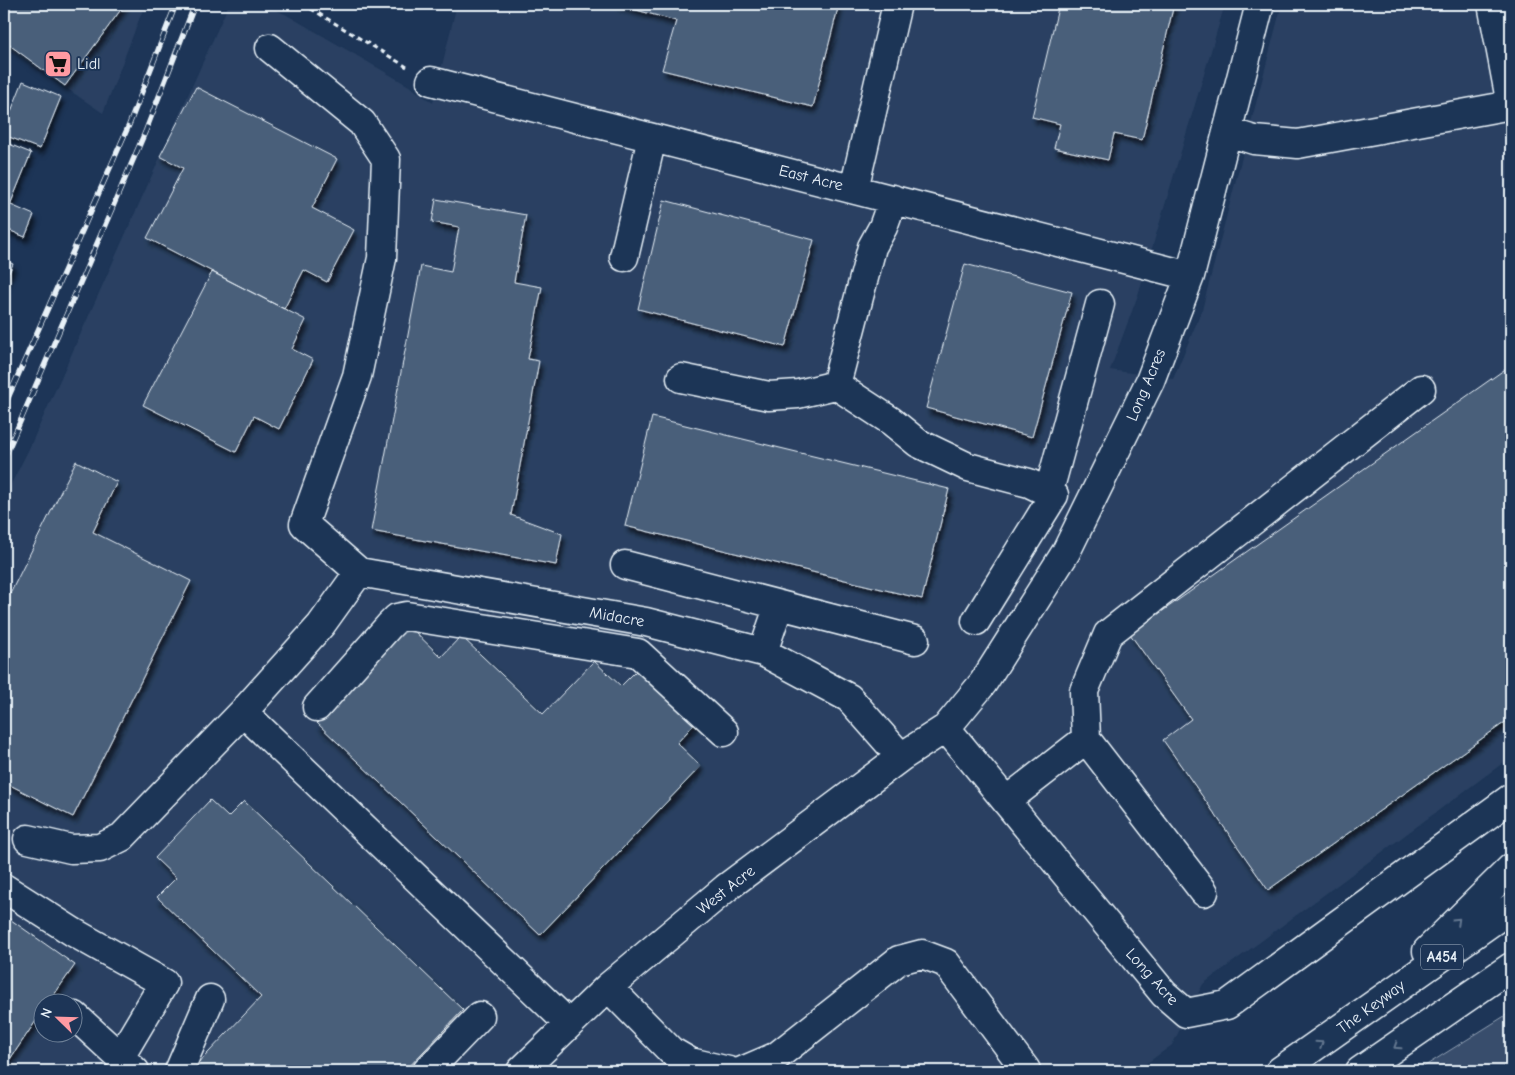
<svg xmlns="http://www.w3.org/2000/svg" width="1515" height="1075" font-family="'Comic Neue',sans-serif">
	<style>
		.built { fill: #2a4162; fill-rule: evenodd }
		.green { fill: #374d6c; stroke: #909fb2 }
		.building { fill: #495e7a; stroke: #e8f1f8; filter: url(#shadow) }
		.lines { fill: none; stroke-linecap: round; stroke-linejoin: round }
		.minor-casing { stroke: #e8f1f8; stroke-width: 31 }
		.highway-casing { stroke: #e8f1f8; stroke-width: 31 }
		.path { stroke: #e8f1f8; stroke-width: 3; stroke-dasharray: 5 4; stroke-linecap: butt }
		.minor { stroke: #1d3557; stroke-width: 28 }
		.highway { stroke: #1d3557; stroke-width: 28 }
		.rail-casing { stroke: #e8f1f8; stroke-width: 5.5 }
		.rail { stroke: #1d3557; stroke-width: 4; stroke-dasharray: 11; stroke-linecap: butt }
		.oneway { stroke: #64778f }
		.labels { text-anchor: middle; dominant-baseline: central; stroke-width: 4; stroke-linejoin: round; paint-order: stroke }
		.shield { fill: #1d3557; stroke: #abb9c8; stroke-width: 1 }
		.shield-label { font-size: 15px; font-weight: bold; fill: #e8f1f8 }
		.poi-label { font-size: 16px; fill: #e8f1f8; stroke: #1d3557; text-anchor: start }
		.street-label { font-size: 16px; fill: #e8f1f8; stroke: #1d3557 }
	</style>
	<defs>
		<filter id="shadow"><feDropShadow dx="3" dy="5.5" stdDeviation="2.5" flood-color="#0009"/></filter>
	</defs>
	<rect width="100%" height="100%" fill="#1d3557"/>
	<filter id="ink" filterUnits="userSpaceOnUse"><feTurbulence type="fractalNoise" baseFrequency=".02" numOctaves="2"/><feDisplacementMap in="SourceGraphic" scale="10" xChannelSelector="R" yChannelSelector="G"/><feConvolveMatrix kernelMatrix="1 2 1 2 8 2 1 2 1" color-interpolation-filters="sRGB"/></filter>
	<g filter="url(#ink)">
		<path class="built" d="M4 4H145L103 113 4 46Z
			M229 4H260L285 14 409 86 433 103 457 4H1225L1138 295 1110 370 1173 379 1202 310 1282 4H1511V757L1203 984 1172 1045 1136 1071H4V498L28 451ZM42 1002H72V1032H42Z"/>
		<path class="green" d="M1511 1012V1068L1506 1071H1417Z"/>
		<path class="building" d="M4 4H125L65 86 4 41Z
			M615 4H839L813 107 662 70 676 21Z
			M1059 4H1174L1142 140 1114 134 1108 160 1054 148 1060 124 1032 117Z
			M23 81 61 97 40 149 4 135V129Z
			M196 87 337 159 312 208 354 230 327 282 304 270 284 309 147 238 183 168 160 156Z
			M4 142 31 153 10 205 4 202Z
			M436 199 526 215 514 282 542 287 528 359 539 361 511 515 562 534 556 565 371 531 421 266 451 272 459 227 432 222Z
			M664 200 814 240 785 347 638 309Z
			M4 202 34 215 25 237 4 228Z
			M4 260 13 264 4 283Z
			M965 264 1072 292 1032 437 926 408Z
			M212 272 306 320 292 349 313 360 279 429 254 416 236 452 143 405Z
			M1511 365V718L1268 890 1163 740 1191 719 1130 634Z
			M652 417 949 489 922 599 625 526Z
			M76 461 117 482 93 532 191 581 73 817 4 782V606Z
			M409 626 441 657 461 636 543 714 594 661 621 686 641 666 698 720 677 743 701 766 540 935 317 723Z
			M210 800 228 817 244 801 463 1010 405 1071H191L261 997 157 897 176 878 155 858Z
			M4 915 75 965 49 1002H42V1012L4 1068Z"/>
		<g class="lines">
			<g class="minor-casing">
				<path id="minor" d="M1492 4 1511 105
					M270 48 362 123 386 159 382 258 357 376 304 524 359 572
					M431 81 1190 276
					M1228 132 1254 140 1298 144 1511 105
					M854 189 897 4
					M893 199 883 227 872 247 836 385 891 421 918 443 968 467 1029 483 1054 495 976 621
					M624 257 652 138
					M681 378 769 396 798 394 836 385
					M1049 491 1100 304
					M625 565 915 640
					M763 652 779 605
					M317 707 389 626 397 618 407 616 638 653 724 732
					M946 728 1164 994 1186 1013 1227 1005 1511 798
					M1086 739 1084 691 1108 634 1421 389
					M1006 801 1086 739 1204 892
					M28 839 71 849 100 848 122 837 243 712
					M4 888 73 932 164 983 120 1057
					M608 987 671 1051 690 1062 729 1071
					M75 1016 135 1071
					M569 1024 243 712 321 625 359 572 646 622 763 652 849 698 901 757
					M179 1071 210 999
					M427 1071 480 1016
					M521 1071 608 987 726 888 901 757 946 728 983 683 1066 552 1150 381 1190 276 1260 4
					M742 1071 777 1056 899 960 922 954 946 963 1026 1070"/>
			</g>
			<g class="highway-casing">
				<path id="highway" d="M1427 951 1511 868
					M1280 1071 1511 908
					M1360 1071 1511 967"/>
			</g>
			<path class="path" d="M303 4 407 67"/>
			<use href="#minor" class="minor"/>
			<use href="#highway" class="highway"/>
			<g class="rail-casing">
				<path id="rail" d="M4 407 129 125 176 4
					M4 459 146 130 195 4"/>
			</g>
			<use href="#rail" class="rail"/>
		</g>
		<defs><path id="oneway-chevron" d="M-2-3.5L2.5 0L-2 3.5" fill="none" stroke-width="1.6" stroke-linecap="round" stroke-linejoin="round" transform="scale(1.25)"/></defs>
		<g class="oneway">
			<use href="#oneway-chevron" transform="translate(1457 921) rotate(-44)"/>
			<use href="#oneway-chevron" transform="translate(1320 1044) rotate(-34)"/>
			<use href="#oneway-chevron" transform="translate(1397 1046) rotate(147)"/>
		</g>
	</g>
	<defs>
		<g id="supermarket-square" transform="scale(1.4375)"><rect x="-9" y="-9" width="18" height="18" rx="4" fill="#ff9aa2" stroke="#1d3557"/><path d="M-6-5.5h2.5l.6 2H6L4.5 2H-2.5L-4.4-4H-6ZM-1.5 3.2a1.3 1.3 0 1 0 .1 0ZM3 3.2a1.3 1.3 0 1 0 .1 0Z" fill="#111"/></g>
	</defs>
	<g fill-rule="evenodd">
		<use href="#supermarket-square" x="58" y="64"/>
	</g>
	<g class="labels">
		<rect class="shield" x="1421" y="944.5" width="42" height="25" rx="4"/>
		<g class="shield-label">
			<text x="1442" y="957">A454</text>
		</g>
		<g class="poi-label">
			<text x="77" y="64">Lidl</text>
		</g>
		<g class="street-label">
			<text transform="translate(811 178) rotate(14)">East Acre</text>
			<text transform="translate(1146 385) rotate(-67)">Long Acres</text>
			<text transform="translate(617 617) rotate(10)">Midacre</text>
			<text transform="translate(726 890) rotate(-38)">West Acre</text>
			<text transform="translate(1152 977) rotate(48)">Long Acre</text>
			<text transform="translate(1371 1007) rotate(-36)">The Keyway</text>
		</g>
	</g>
	<rect width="1515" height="1075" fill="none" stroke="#1d3557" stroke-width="20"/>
	<rect x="10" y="10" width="1495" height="1055" fill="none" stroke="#e8f1f8" stroke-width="2" filter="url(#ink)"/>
	<g transform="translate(58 1018) rotate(293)"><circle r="24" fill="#1d3557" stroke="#6e8097"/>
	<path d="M0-4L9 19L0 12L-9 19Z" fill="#ff9aa2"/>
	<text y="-8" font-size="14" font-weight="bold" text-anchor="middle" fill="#e8f1f8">N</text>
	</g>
</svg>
